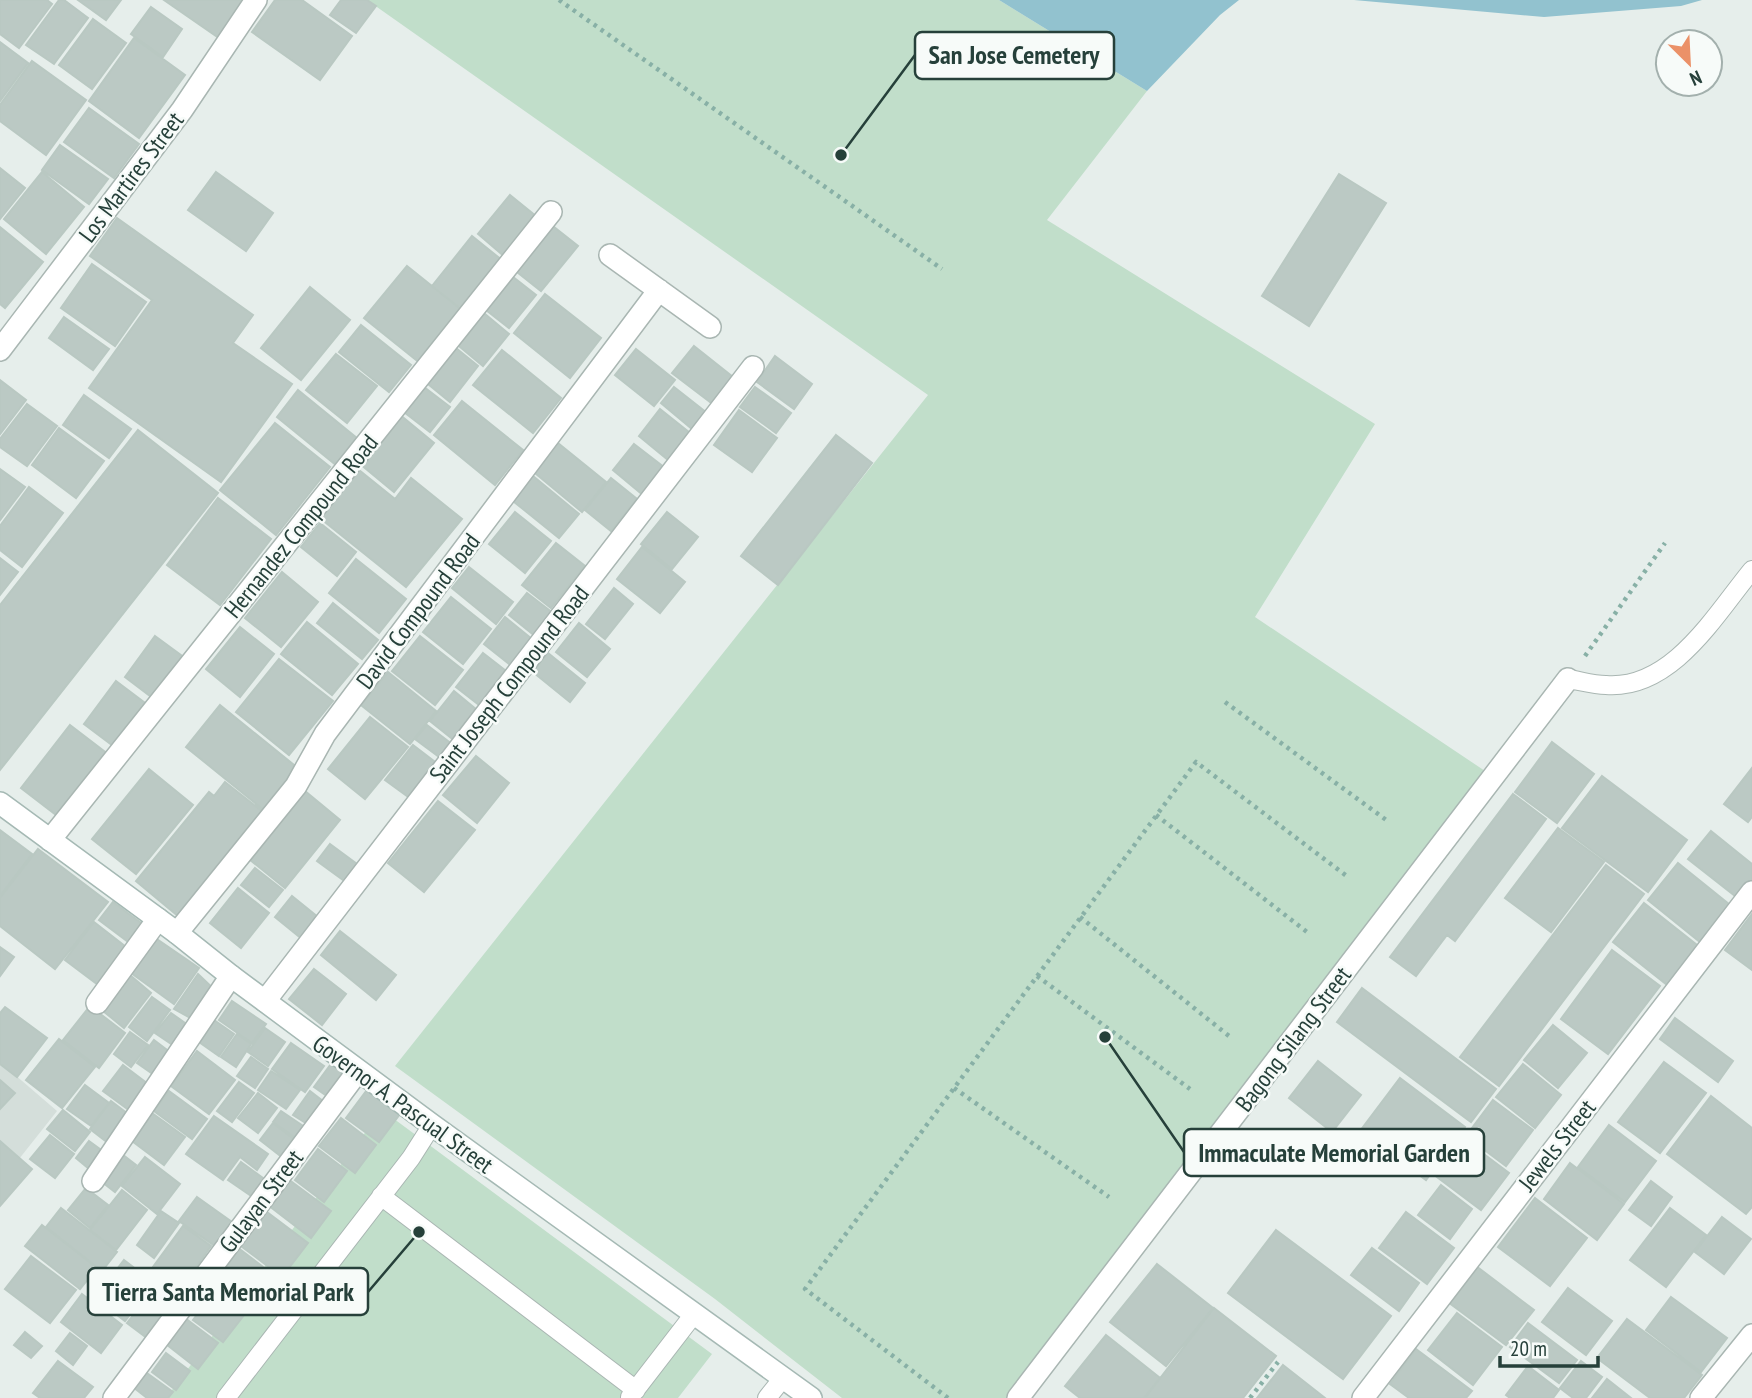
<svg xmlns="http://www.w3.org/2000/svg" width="1752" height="1398" font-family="'PT Sans Narrow',sans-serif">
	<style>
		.built { fill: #d4deda }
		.green { fill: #c1deca }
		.water { fill: #92c2cf }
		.building { fill: #bbc9c4; stroke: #b9c8c2; stroke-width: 2 }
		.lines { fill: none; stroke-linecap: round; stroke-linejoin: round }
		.service-casing { stroke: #a9b6b2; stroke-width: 20 }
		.minor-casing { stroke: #a9b6b2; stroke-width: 24 }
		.secondary-casing { stroke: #a5b9b4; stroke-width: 24 }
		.path { stroke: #88b0a6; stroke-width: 4.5; stroke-dasharray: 3.5 5; stroke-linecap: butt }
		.service { stroke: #fff; stroke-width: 18 }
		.minor { stroke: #fff; stroke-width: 21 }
		.secondary { stroke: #fff; stroke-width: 21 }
		.labels { text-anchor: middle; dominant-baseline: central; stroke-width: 5; stroke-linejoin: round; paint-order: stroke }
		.street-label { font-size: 24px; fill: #26403a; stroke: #f7fbf9 }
		.leader { fill: none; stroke: #26403a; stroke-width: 2.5 }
		.callout-dot { fill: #26403a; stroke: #f7fbf9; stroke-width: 2.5 }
		.callout { fill: #f7fbf9; stroke: #26403a; stroke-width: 2.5 }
		.callout-label { font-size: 26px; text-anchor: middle; font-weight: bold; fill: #26403a }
	</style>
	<rect width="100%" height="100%" fill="#e6eeeb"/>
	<path class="built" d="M0 1062 57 1111 0 1183Z"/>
	<path class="green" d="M367 0H999L1147 91 1047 220 1375 424 1255 617 1491 775 1009 1398H842L715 1299 395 1066 928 395Z
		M382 1110 712 1354 678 1398H166Z"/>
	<path class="water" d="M999 0H1239L1220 15 1147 91Z
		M1354 0H1702L1681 6 1544 17Z"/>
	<path class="building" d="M0 0H47L52 4 19 48 0 34Z
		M59 0H64L88 18 54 64 26 45Z
		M78 0H121L106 20Z
		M164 0H245L219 38Z
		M275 0H302L352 36 320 80 252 32Z
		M341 0H367L376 6 356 33 330 15Z
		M151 7 182 29 163 57 131 34Z
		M93 19 126 43 92 89 59 65Z
		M134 38 185 75 139 138 89 101Z
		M0 42 28 63 0 101Z
		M32 61 86 100 46 155 0 121V105Z
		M89 108 139 144 114 178 64 142Z
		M60 145 108 179 89 204 42 170Z
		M0 168 25 188 0 219Z
		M42 172 84 207 46 254 4 219Z
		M216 172 273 213 246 251 188 210Z
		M1339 174 1386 203 1309 326 1262 296Z
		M510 195 537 217 505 257 478 234Z
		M117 218 253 315 233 343 292 384 221 482 89 388 152 300 90 256Z
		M549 223 578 246 541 291 512 268Z
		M0 227 43 262 5 308 0 304Z
		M472 236 503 261 463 311 432 286Z
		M92 264 146 302 115 346 61 308Z
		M407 266 463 311 420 363 364 318Z
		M508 273 536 295 509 328 481 306Z
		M310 287 350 320 301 380 261 348Z
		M545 294 601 338 570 378 514 333Z
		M479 309 509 334 483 366 453 341Z
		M64 317 109 349 93 370 49 338Z
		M361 325 411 365 389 392 339 352Z
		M451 344 478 366 450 402 422 379Z
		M694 346 738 381 718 408 672 373Z
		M636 349 675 380 654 406 615 375Z
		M502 350 561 398 533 433 473 385Z
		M336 354 377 386 347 423 306 390Z
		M775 356 812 384 794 409 757 382Z
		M0 380 26 400 0 434Z
		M424 387 450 407 430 432 404 412Z
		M674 387 712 417 698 434 661 403Z
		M755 387 791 413 776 433 740 407Z
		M298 390 358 439 336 465 277 417Z
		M84 395 131 429 109 458 63 425Z
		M462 401 523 450 495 485 434 435Z
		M27 404 57 426 27 466 0 447V439Z
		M660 409 695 437 673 464 639 436Z
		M739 410 777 438 752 472 714 445Z
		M399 414 434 443 394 492 359 463Z
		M275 423 330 467 276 535 220 490Z
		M59 428 104 461 76 498 32 465Z
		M138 430 218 493 0 770V605Z
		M836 435 872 463 778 585 741 556Z
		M553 439 606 482 582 512 529 468Z
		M634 444 665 468 643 495 613 470Z
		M0 469 25 487 0 520Z
		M359 470 395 499 411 478 462 519 406 587 320 518Z
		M533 476 579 514 559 538 513 501Z
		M611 478 637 499 611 531 585 510Z
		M29 487 63 513 22 567 0 550V526Z
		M218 498 271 539 220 605 167 565Z
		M515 512 551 541 525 573 489 544Z
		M667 512 698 537 672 569 641 544Z
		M320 523 356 552 337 576 301 547Z
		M556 543 585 566 551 608 522 585Z
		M642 547 685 582 660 613 617 579Z
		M0 558 18 572 0 595Z
		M356 559 406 599 379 633 329 593Z
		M469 567 513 602 496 624 452 588Z
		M282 572 318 602 281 647 245 618Z
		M614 588 633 604 605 639 586 624Z
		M527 593 558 617 540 640 509 615Z
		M451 597 491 629 463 664 423 632Z
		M333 603 378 640 362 659 317 623Z
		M505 617 538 644 518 671 484 644Z
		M307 622 358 664 332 695 281 654Z
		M579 623 610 649 587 677 556 652Z
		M240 627 274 654 240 697 206 669Z
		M155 636 189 661 158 702 125 677Z
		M420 636 463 670 435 705 392 671Z
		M483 653 510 674 483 708 456 687Z
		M548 653 585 683 570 702 533 672Z
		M279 659 333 701 289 755 236 712Z
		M388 672 436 711 410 744 361 705Z
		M116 681 153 709 120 751 84 724Z
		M454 691 483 715 460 745 430 721Z
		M220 705 299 769 265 811 186 747Z
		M370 717 408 747 365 799 328 769Z
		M70 725 113 758 64 821 21 788Z
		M427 725 457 748 446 762 415 739Z
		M1552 742 1594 774 1557 823 1515 792Z
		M413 745 443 768 415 802 385 780Z
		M476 756 509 783 477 823 443 795Z
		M1752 768V817L1748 822 1724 804Z
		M149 769 193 805 136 874 92 839Z
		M1602 776 1687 840 1648 892 1562 828Z
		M225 782 263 812 178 916 136 881 209 792 214 796Z
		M305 791 340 820 285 888 249 859Z
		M1513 794 1546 819 1455 941 1447 935 1416 976 1390 957Z
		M438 801 475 830 424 892 388 863Z
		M1558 828 1604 862 1551 932 1505 898Z
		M0 830 32 854 0 896Z
		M1711 831 1752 864V883L1739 899 1688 859Z
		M330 844 361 867 347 883 317 861Z
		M38 849 108 902 55 969 0 926V898Z
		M1678 863 1730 905 1700 942 1648 900Z
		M1606 865 1644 894 1499 1086 1460 1057Z
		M255 868 283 890 269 907 241 885Z
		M238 888 269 913 241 948 210 923Z
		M292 896 324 922 307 943 275 917Z
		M113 902 149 929 135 947 99 920Z
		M1644 903 1702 949 1671 988 1613 942Z
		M1752 914V970L1725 950Z
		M94 922 126 947 97 984 65 960Z
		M340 931 396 975 376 1000 321 955Z
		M151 935 199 968 174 1004 127 970Z
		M0 947 14 957 0 976Z
		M1612 950 1660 986 1608 1054 1561 1019Z
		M314 969 346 994 322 1025 289 999Z
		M124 970 151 993 124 1028 97 1006Z
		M198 974 217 992 196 1021 174 1009Z
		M1362 988 1496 1089 1471 1122 1337 1022Z
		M152 997 170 1010 147 1041 129 1027Z
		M232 1001 266 1024 252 1043 219 1020Z
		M90 1006 125 1033 99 1068 63 1040Z
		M5 1007 47 1038 17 1077 0 1064V1013Z
		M171 1013 192 1028 177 1048 155 1033Z
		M1675 1018 1733 1061 1718 1082 1660 1039Z
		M214 1020 234 1034 219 1056 199 1042Z
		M1553 1025 1587 1053 1558 1088 1524 1060Z
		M265 1028 285 1042 268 1066 248 1052Z
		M130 1032 148 1045 131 1067 114 1054Z
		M237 1034 251 1044 236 1067 221 1057Z
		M59 1039 95 1067 62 1108 26 1080Z
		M154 1040 175 1056 160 1079 137 1063Z
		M291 1043 324 1066 305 1092 272 1069Z
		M197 1051 235 1080 209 1114 171 1086Z
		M251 1057 268 1069 255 1088 237 1076Z
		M1318 1061 1361 1095 1332 1132 1289 1098Z
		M1664 1062 1706 1093 1660 1153 1618 1122Z
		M331 1064 349 1077 331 1099 314 1087Z
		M1523 1064 1561 1095 1535 1128 1496 1097Z
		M123 1065 152 1087 133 1113 103 1091Z
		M271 1071 300 1090 286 1109 258 1090Z
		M1400 1078 1465 1127 1426 1180 1360 1131Z
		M0 1080 15 1093 0 1109Z
		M239 1082 254 1093 232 1122 217 1111Z
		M85 1085 109 1103 91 1126 67 1109Z
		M367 1090 400 1114 379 1142 346 1118Z
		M169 1091 207 1119 192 1139 154 1111Z
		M310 1091 328 1105 312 1127 293 1115Z
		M258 1093 277 1108 258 1133 238 1118Z
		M1711 1096 1752 1128V1207L1746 1214 1667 1154Z
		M1493 1100 1533 1130 1506 1166 1466 1136Z
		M111 1101 132 1117 112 1146 90 1129Z
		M63 1110 90 1132 75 1151 47 1129Z
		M281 1111 306 1128 297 1139 273 1122Z
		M152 1113 185 1137 164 1165 132 1141Z
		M214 1116 268 1154 257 1170 240 1157 223 1180 186 1154Z
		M341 1118 376 1145 355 1173 319 1146Z
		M273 1123 300 1144 287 1161 260 1140Z
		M1609 1125 1656 1161 1625 1202 1578 1167Z
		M50 1135 74 1154 55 1178 30 1159Z
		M1461 1137 1509 1173 1481 1210 1433 1174Z
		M0 1141 32 1169 0 1206Z
		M89 1141 108 1155 94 1173 76 1158Z
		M318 1149 347 1171 324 1202 295 1180Z
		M118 1151 136 1165 115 1192 97 1178Z
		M145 1157 180 1184 157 1214 122 1186Z
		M241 1162 267 1181 254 1198 228 1180Z
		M1570 1163 1624 1204 1597 1240 1544 1199Z
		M288 1179 331 1211 311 1238 268 1205Z
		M1651 1181 1672 1197 1651 1226 1629 1210Z
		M1441 1185 1472 1209 1450 1239 1418 1215Z
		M86 1188 108 1205 90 1228 68 1210Z
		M122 1190 147 1210 116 1250 90 1230Z
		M197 1197 232 1222 215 1246 179 1221Z
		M1535 1198 1587 1238 1550 1286 1498 1247Z
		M61 1208 117 1252 102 1271 46 1227Z
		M1670 1208 1706 1235 1666 1287 1630 1260Z
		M263 1209 308 1243 282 1277 237 1243Z
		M161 1211 179 1223 154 1258 137 1245Z
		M1406 1212 1454 1248 1427 1284 1379 1248Z
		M1722 1217 1751 1239 1724 1274 1695 1252Z
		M42 1225 97 1268 80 1289 25 1246Z
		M183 1226 211 1246 179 1291 150 1271Z
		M1276 1230 1391 1316 1343 1379 1228 1293Z
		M237 1247 276 1277 252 1308 213 1278Z
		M1372 1248 1419 1283 1399 1311 1351 1275Z
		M31 1256 76 1290 50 1323 5 1289Z
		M124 1260 154 1283 125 1321 95 1298Z
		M1157 1264 1213 1308 1166 1366 1110 1322Z
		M1476 1266 1534 1310 1506 1345 1448 1302Z
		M217 1288 248 1310 223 1342 193 1320Z
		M1568 1288 1612 1321 1586 1355 1542 1322Z
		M153 1290 177 1309 151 1341 127 1323Z
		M82 1294 122 1325 101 1353 61 1322Z
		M1671 1297 1727 1338 1701 1372 1646 1330Z
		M1214 1308 1276 1356 1243 1398H1145Z
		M1457 1313 1502 1347 1473 1385 1428 1350Z
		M185 1318 218 1343 198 1369 166 1344Z
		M1627 1319 1702 1375 1684 1398H1650L1597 1358Z
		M1528 1323 1577 1360 1559 1383 1510 1347Z
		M25 1332 42 1346 31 1358 14 1345Z
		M70 1333 87 1346 73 1365 56 1351Z
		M1106 1335 1160 1378 1144 1398H1080L1065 1386Z
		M1416 1349 1472 1391 1466 1398H1409L1390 1384Z
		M166 1353 190 1371 176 1390 152 1372Z
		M58 1361 93 1387 84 1398H40L33 1393Z
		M1581 1361 1602 1377 1586 1398H1573L1560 1388Z
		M1283 1365 1325 1398H1257Z
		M1528 1366 1559 1390 1553 1398H1510L1506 1395Z
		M140 1368 173 1392 168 1398H147L128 1383Z
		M1607 1379 1631 1398H1592Z"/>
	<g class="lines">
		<g class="service-casing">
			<path id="service" d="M1568 679C1581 681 1593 685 1606 685 1672 690 1715 615 1752 570
				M381 1196 636 1390
				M630 1397 694 1314
				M226 1398 411 1158 432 1125
				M767 1398 783 1378"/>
		</g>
		<g class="minor-casing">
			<path id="minor" d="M610 255 710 327
				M0 350 182 110 256 0
				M50 840 551 212
				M177 933 296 786 325 734 659 290
				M265 1001 753 367
				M97 1003 158 919
				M93 1181 231 976
				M114 1398 358 1071
				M1018 1398 1568 679
				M1363 1398 1752 892
				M1701 1398 1752 1335"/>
		</g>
		<g class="secondary-casing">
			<path id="secondary" d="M0 803 177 933 231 976 432 1125 811 1398"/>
		</g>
		<path class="path" d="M559 0 942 269
			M1585 656 1665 543
			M1225 702 1389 822
			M1156 815 1307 932
			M1080 917 1229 1036
			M1037 976 1190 1089
			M954 1088 1109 1197
			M948 1398 805 1289 1196 762 1348 877
			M1250 1398 1278 1362"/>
		<use href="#service" class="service"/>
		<use href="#minor" class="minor"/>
		<use href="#secondary" class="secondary"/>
	</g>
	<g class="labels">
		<g class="street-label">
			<text transform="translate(131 177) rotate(-53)">Los Martires Street</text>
			<text transform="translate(301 526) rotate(-51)">Hernandez Compound Road</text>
			<text transform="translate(418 611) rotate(-53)">David Compound Road</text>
			<text transform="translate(509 684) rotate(-52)">Saint Joseph Compound Road</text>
			<text transform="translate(1293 1039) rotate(-53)">Bagong Silang Street</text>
			<text transform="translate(403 1104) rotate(36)">Governor A. Pascual Street</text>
			<text transform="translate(1557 1145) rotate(-52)">Jewels Street</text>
			<text transform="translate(261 1201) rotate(-53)">Gulayan Street</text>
		</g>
	</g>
	<path class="leader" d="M841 155L915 55M1105 1037L1184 1152M419 1232L368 1292"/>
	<g class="callout-dot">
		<circle cx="841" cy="155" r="7"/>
		<circle cx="1105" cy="1037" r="7"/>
		<circle cx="419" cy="1232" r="7"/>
	</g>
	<g class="callout">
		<rect x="915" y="32" width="199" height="47" rx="7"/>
		<rect x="1184" y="1129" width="300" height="47" rx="7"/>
		<rect x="88" y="1268" width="280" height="47" rx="7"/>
	</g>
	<g class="callout-label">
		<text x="1014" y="64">San Jose Cemetery</text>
		<text x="1334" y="1162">Immaculate Memorial Garden</text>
		<text x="228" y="1301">Tierra Santa Memorial Park</text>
	</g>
	<g transform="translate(1689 63) rotate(156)"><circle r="33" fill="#f7fbf9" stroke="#a3b0ad" stroke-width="2"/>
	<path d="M0-5L12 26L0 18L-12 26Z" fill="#eb9168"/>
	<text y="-10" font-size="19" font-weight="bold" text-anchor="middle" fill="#26403a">N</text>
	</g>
	<path d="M1500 1356v10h98v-10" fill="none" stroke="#26403a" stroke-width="3.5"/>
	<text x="1510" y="1356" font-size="21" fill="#26403a" stroke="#f7fbf9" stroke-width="5" paint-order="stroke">20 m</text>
</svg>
